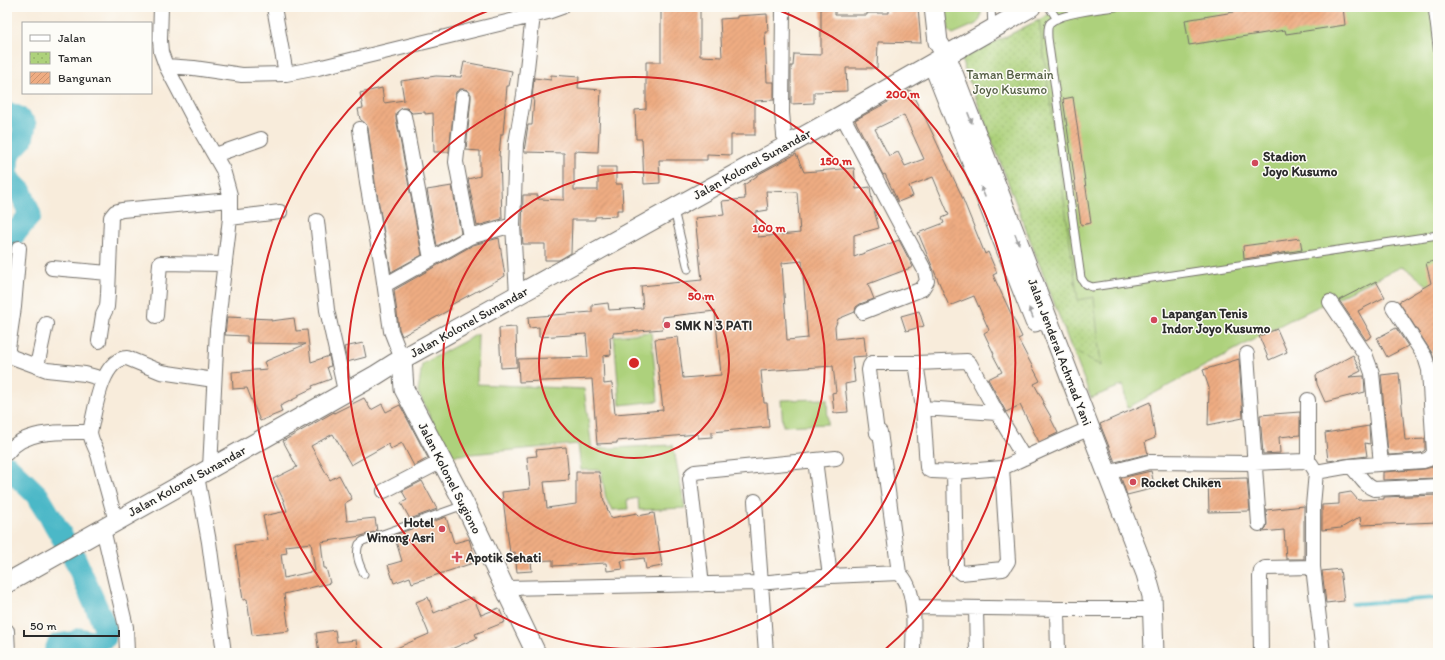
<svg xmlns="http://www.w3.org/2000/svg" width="1445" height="660" font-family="Itim,sans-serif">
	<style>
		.green { fill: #add17b; stroke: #6c7e53 }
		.park { fill: url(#park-dots); stroke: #6c7e53 }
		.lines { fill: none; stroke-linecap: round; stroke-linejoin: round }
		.stream { stroke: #4cb8c7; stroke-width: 4 }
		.river { stroke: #4cb8c7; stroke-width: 23 }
		.building { fill: url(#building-hatch); fill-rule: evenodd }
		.lane-casing { stroke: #736f69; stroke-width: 9 }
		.street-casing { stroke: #736f69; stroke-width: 16 }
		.secondary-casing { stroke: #736f69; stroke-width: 21 }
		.lane { stroke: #fff; stroke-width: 7 }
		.street { stroke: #fff; stroke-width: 14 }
		.secondary { stroke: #fff; stroke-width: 19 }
		.oneway { fill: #a0a0a0 }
		.ring { fill: none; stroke: #d62828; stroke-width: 2 }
		.poi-dot { fill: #d1495b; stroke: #fdfcf7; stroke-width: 1.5 }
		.labels { text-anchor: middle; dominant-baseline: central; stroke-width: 3; stroke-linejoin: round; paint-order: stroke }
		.park-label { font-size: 13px; fill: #525d43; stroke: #fdfcf7 }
		.poi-label { font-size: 13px; font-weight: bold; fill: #2b2b2b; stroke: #fdfcf7; text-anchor: start }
		.street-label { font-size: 13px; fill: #2b2b2b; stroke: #fdfcf7 }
		.centre { fill: #d62828; stroke: #fdfcf7; stroke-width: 2 }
		.ring-label { font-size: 12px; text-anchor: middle; font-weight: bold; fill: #d62828; stroke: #fdfcf7; stroke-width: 3; stroke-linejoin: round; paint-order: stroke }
	</style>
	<defs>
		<pattern id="park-dots" width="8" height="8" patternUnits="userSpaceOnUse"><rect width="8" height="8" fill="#add17b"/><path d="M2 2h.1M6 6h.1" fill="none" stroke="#95b46a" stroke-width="1.8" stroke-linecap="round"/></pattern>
		<pattern id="building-hatch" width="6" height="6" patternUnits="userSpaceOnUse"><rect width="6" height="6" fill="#eeac82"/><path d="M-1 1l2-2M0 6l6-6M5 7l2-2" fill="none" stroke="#cc9470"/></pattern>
	</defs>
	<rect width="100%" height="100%" fill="#fdfcf7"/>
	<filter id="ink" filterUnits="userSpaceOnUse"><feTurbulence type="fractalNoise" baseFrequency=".025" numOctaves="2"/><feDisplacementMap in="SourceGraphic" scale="8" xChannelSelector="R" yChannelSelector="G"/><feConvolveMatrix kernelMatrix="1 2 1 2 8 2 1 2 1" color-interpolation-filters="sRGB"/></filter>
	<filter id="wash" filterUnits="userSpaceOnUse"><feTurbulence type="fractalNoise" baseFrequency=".012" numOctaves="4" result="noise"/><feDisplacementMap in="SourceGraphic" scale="16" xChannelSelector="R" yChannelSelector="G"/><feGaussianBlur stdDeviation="0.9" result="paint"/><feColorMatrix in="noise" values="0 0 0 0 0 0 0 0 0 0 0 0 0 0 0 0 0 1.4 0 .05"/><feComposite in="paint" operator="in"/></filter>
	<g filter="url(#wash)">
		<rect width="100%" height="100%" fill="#f8ecdb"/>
		<path class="green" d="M945 7H982V8L980 20 976 24 953 34 949 31Z
			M1060 7H1438V310L1432 289 1403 266 1288 321 1127 408 1123 385 1091 398 961 59 1039 20Z
			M651 332 658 401 620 405 614 336Z
			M478 334 477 384 584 389 592 449 673 445 685 508 639 510 638 498 627 500 628 509 612 510 606 499 601 470H581L578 444 449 456 418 392 422 364Z
			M827 399 828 424 783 426 781 400Z"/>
		<path class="park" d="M1039 20 1078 300 1094 297 1101 366 1072 350 961 59Z"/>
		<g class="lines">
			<path class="stream" d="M1352 604 1438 598"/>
			<path class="river" d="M7 113 17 117 25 125 22 139 8 154 7 170
				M7 178 21 192 30 215 11 238 7 239
				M7 466 38 496 74 557 106 629 105 637 91 642 80 639 75 642 58 645 55 653"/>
		</g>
		<g id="blocks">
			<path class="building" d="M661 7H700V56L722 57 720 19 737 18V16L767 14 768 32H765L767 82H774V100L755 101V135H731V155L707 154V160H659L660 183 644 184 642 139H636L635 110 646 109V62H661Z
				M821 7H835V15H867V13H889V7H918L921 43 878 42 877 68H846L847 91 814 92V103L791 104V66H793L794 54 821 55Z
				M1233 7H1248V10L1268 7H1343L1345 25 1286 34 1285 30 1189 45 1185 20 1234 12Z
				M464 62 512 71 509 86H507L503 134H501L499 156H500L502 219 477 226 468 179 480 176V151L466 150 471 98V94L468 90 464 89H460L456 92 455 96 449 152H434L433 113 425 114V112L412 113 407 108H402L396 113V118L422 255 391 272 375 182 368 128 366 124 360 119 358 109 363 108 360 93 382 88 384 103 404 100 401 81 436 76 461 77Z
				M551 75 579 77 578 88 601 90 598 152 574 151V190H598V167H616V184H622L623 210H617V216L595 217V220H572L571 253 559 260H545V244H523L522 232 523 195H538V199L564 200V153L524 152 528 125H532L534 98H532L534 78 551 80Z
				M910 90 920 109H921L960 192 985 254 988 252 997 273 993 275 1022 337 1018 339 1040 381 1034 384 1044 402 1043 403 1051 417H1050L1058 433 1039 442 1020 405 1006 412 988 379 1002 372 993 355 994 354 984 333 989 330 974 296 949 306 918 233 944 223 942 218 949 215 933 177 909 186 913 196 898 202 885 174 883 175 855 120ZM904 115 924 159 905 166 898 152 889 156 875 129Z
				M1073 97 1091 223 1081 225 1063 99Z
				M796 154 804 172 854 168 856 189 870 187 873 207 879 228 854 235V257L899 240 913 267 868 284 874 299 860 304 856 307 855 312 838 319 835 327 836 339 864 336 866 356 852 357 855 382 845 384 848 412 834 413 832 393 836 392 833 366 761 371 764 403H767L769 427 712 432V437L698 438V434L617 441V443L597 444 592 379 519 382 518 359 588 357 586 334 539 337V327L529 328 528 317 592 312V305L608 303 609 310 643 308 641 286 702 280 695 218 724 215 722 201 745 199 744 185 757 176V175ZM766 191 797 192 800 233 758 237 756 212 768 210ZM802 261 808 338 787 340 782 263ZM715 311 721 375 683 378 678 337 655 339 663 410 615 414 612 383 604 384 603 356 611 355 610 337H613V333L663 329 662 317Z
				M452 186 461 233 437 246 427 190Z
				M499 238 505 276 449 306 451 309 402 336 399 329 394 290 473 245Z
				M1300 238 1302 250 1244 259 1243 246Z
				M1438 260V377L1437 368 1432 353 1399 302 1431 283 1426 263Z
				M1376 281 1385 297 1358 311 1372 336 1366 340 1339 300Z
				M919 311 924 326 906 331 901 316Z
				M227 317 271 319V321L294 318 296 331 307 330 311 362 329 356 331 366 327 367 331 379 312 386 313 388 298 395V397L280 406 282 412 260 421 247 388 233 389 232 372 267 369 264 362 306 344 247 343V336L225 335Z
				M516 327 517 367 501 368 499 328Z
				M1396 328 1408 346 1387 357 1377 338Z
				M1277 329 1287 352 1269 360 1259 336Z
				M363 343 366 357 347 362 344 347Z
				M1353 355 1361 371 1349 377 1364 376 1365 392 1325 402 1317 384 1316 375Z
				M1239 359 1243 418 1208 425 1209 388 1203 370Z
				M1399 373 1405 440 1425 439V450L1421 453 1389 455 1388 453 1381 375Z
				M364 398 371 410 382 404 386 412 400 405 428 458 414 466 402 443 391 449 388 444 351 465 333 434 311 446 330 480 339 475 352 499 345 503 347 521 375 518 377 531 361 536 321 542 324 568H326L330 583 284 594 289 631 252 635 247 599 243 600 235 545 268 540 263 516 287 511 283 499 273 479 297 467 283 441 334 412V413ZM311 543 315 571 284 578 281 554 287 553 286 546Z
				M1150 402 1155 438 1145 442 1148 454 1115 462 1100 424Z
				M1300 412V435L1279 437 1280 453 1263 454 1260 415Z
				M1369 426 1370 444 1365 443 1367 456 1328 461 1325 433Z
				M566 447 569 480 544 482 547 508 576 504V472H599L604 501 611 518 637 513 638 516 654 513 662 566 646 569 644 558 621 561 623 569 607 571 606 563 553 566V560L531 561 532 571 517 572 515 552 510 553 502 492 530 489 527 457 537 456 536 450Z
				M1438 461V478L1383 480V472L1424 469 1432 467Z
				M1151 471 1155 488 1127 495 1121 478Z
				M1247 478 1250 511 1209 512 1208 479Z
				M422 481 437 509 410 519 401 503 407 500 402 491Z
				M1351 492 1358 500 1384 499V497L1438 495V522L1361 525 1360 517 1341 528 1322 530V505L1339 504V494Z
				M1304 506V559H1286L1284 530 1262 532 1266 528 1267 524 1266 510Z
				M446 517 454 543 469 539 476 562 412 583 410 577 394 583 388 565 402 561 394 535Z
				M1340 569 1344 601 1326 603 1322 571Z
				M428 597 434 613 473 597 481 615 499 608 505 622 475 634 477 638 442 653H385L429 634 416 602Z
				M335 630 337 642 356 640 358 653H319L316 633Z"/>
		</g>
	</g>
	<g filter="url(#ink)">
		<use href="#blocks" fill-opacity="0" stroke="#736f69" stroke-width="1"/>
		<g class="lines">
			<g class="lane-casing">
				<path id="lane" d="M991 7 992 27
					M1049 7 1057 19
					M1115 7C1100 9 1060 13 1050 23 1047 26 1048 34 1048 38L1081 278 1085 284 1092 287 1438 235
					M1432 7 1438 54
					M674 210 688 269
					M364 574C359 564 355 555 359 544L363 541 464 505"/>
			</g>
			<g class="street-casing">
				<path id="street" d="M161 7 160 40 161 52 166 66 196 123 223 170 230 195V218L217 330 210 468
					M274 7 286 74
					M783 7 782 113 785 146
					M166 66 194 68 242 75 286 74 318 68 548 12 562 7
					M463 97 456 162 470 237
					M842 115 925 271 927 281 922 289 863 312
					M404 116 431 259
					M360 129 367 183 381 261 391 331 402 359
					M215 155 261 139
					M230 218 280 212
					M317 221 327 310 345 391
					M19 248 14 307 8 348V352L12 357 47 370 85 374 103 379
					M52 268 108 273
					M385 285 470 237 513 225
					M517 295 513 225 516 143 524 95 533 15
					M1330 302 1365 354 1372 373 1381 464
					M156 316 160 263 225 264
					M99 341 103 315 107 307 108 294 111 217 115 212 122 210 230 200
					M1247 354 1259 524
					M916 363 923 408 927 467 929 470 932 471 954 472 1002 468 1079 433 1090 429
					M37 366 46 324
					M923 408 997 413
					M7 453C25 429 62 432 90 432
					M815 460 830 576
					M1308 462V400
					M1350 466 1423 461 1429 459 1434 453 1429 370 1425 357 1393 307
					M954 472 956 568 961 573 1003 569 1008 561 1002 468
					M1107 473 1149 462 1254 463 1305 461 1311 464 1316 472
					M197 476 209 542 224 653
					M384 491 442 461
					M755 501 766 653
					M116 521C110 500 104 479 99 458 97 449 91 442 90 432 95 411 101 359 127 358L161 372 214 380
					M103 529 126 627 127 653
					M1313 567 1323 653
					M899 573 880 432 877 433 869 370 870 366 872 363H916L967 361 970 364 997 413 1024 458
					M702 585 690 479 692 474 695 472 836 458
					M505 588 760 583 830 576 899 573C918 589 913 630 913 653
					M913 607 1057 609H1152
					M976 608 977 653
					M1057 609 1058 653
					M7 631 8 653
					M1261 653 1260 577 1261 571 1265 568 1313 567V506L1316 472 1350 466C1359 473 1363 485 1374 489L1438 486"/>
			</g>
			<g class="secondary-casing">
				<path id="secondary" d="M934 7 938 42 946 55 1146 574 1152 596 1154 653
					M933 64 1035 322
					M402 359 404 389 465 505 536 653
					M7 583 376 375 395 363 842 115 1031 7"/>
			</g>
			<use href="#lane" class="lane"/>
			<use href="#street" class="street"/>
			<use href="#secondary" class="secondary"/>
		</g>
		<defs><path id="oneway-solid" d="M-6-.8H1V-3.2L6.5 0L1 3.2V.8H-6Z"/></defs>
		<g class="oneway">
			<use href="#oneway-solid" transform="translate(970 118) rotate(69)"/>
			<use href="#oneway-solid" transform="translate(983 192) rotate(-112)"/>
			<use href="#oneway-solid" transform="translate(1017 239) rotate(69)"/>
			<use href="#oneway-solid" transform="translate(1031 313) rotate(-112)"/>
		</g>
	</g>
	<g class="ring">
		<circle cx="634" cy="363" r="95"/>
		<circle cx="634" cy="363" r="191"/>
		<circle cx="634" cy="363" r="286"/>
		<path d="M387 653A381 381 0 0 1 497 7M771 7A381 381 0 0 1 881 653"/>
	</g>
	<g class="poi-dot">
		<circle cx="1255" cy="163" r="4"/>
		<circle cx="1154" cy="320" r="4"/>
		<circle cx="667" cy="325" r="4"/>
		<circle cx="1133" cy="482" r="4"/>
		<circle cx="442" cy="529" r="4"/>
		<path d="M455 551h4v4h4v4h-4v4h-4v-4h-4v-4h4z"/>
	</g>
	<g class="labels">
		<g class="park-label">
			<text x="1010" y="74">Taman Bermain<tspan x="1010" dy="15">Joyo Kusumo</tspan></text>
		</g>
		<g class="poi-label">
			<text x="1263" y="156">Stadion<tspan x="1263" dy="15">Joyo Kusumo</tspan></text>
			<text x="1162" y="313">Lapangan Tenis<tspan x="1162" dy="15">Indor Joyo Kusumo</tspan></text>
			<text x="675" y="325">SMK N 3 PATI</text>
			<text x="1141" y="482">Rocket Chiken</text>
			<text x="434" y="522" text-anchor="end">Hotel<tspan x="434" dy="15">Winong Asri</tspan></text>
			<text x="466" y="557">Apotik Sehati</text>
		</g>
		<g class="street-label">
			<text transform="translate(752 164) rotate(-29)">Jalan Kolonel Sunandar</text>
			<text transform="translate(469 322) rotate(-29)">Jalan Kolonel Sunandar</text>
			<text transform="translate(1060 352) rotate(69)">Jalan Jenderal Achmad Yani</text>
			<text transform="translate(450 478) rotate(63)">Jalan Kolonel Sugiono</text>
			<text transform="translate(187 481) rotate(-29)">Jalan Kolonel Sunandar</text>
		</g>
	</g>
	<circle cx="634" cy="363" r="6" class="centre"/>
	<g class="ring-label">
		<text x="903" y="98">200 m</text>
		<text x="836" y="165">150 m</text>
		<text x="769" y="232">100 m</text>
		<text x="701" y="300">50 m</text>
	</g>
	<rect width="1445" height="660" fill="none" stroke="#fdfcf7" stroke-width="24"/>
	<rect x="22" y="22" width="130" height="72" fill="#fdfcf7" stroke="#a9a8a5"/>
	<rect x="30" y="35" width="20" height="6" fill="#ffffff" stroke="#a9a8a5"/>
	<text x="58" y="42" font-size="12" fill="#2b2b2b">Jalan</text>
	<rect x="30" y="52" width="20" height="12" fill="url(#park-dots)" stroke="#a9a8a5"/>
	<text x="58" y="62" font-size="12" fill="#2b2b2b">Taman</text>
	<rect x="30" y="72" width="20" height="12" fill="url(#building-hatch)" stroke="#a9a8a5"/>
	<text x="58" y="82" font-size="12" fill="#2b2b2b">Bangunan</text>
	<path d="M24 630v6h95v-6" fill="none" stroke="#2b2b2b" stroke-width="2"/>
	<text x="30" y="630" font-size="12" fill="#2b2b2b" stroke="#fdfcf7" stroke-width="3" paint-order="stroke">50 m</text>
</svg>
